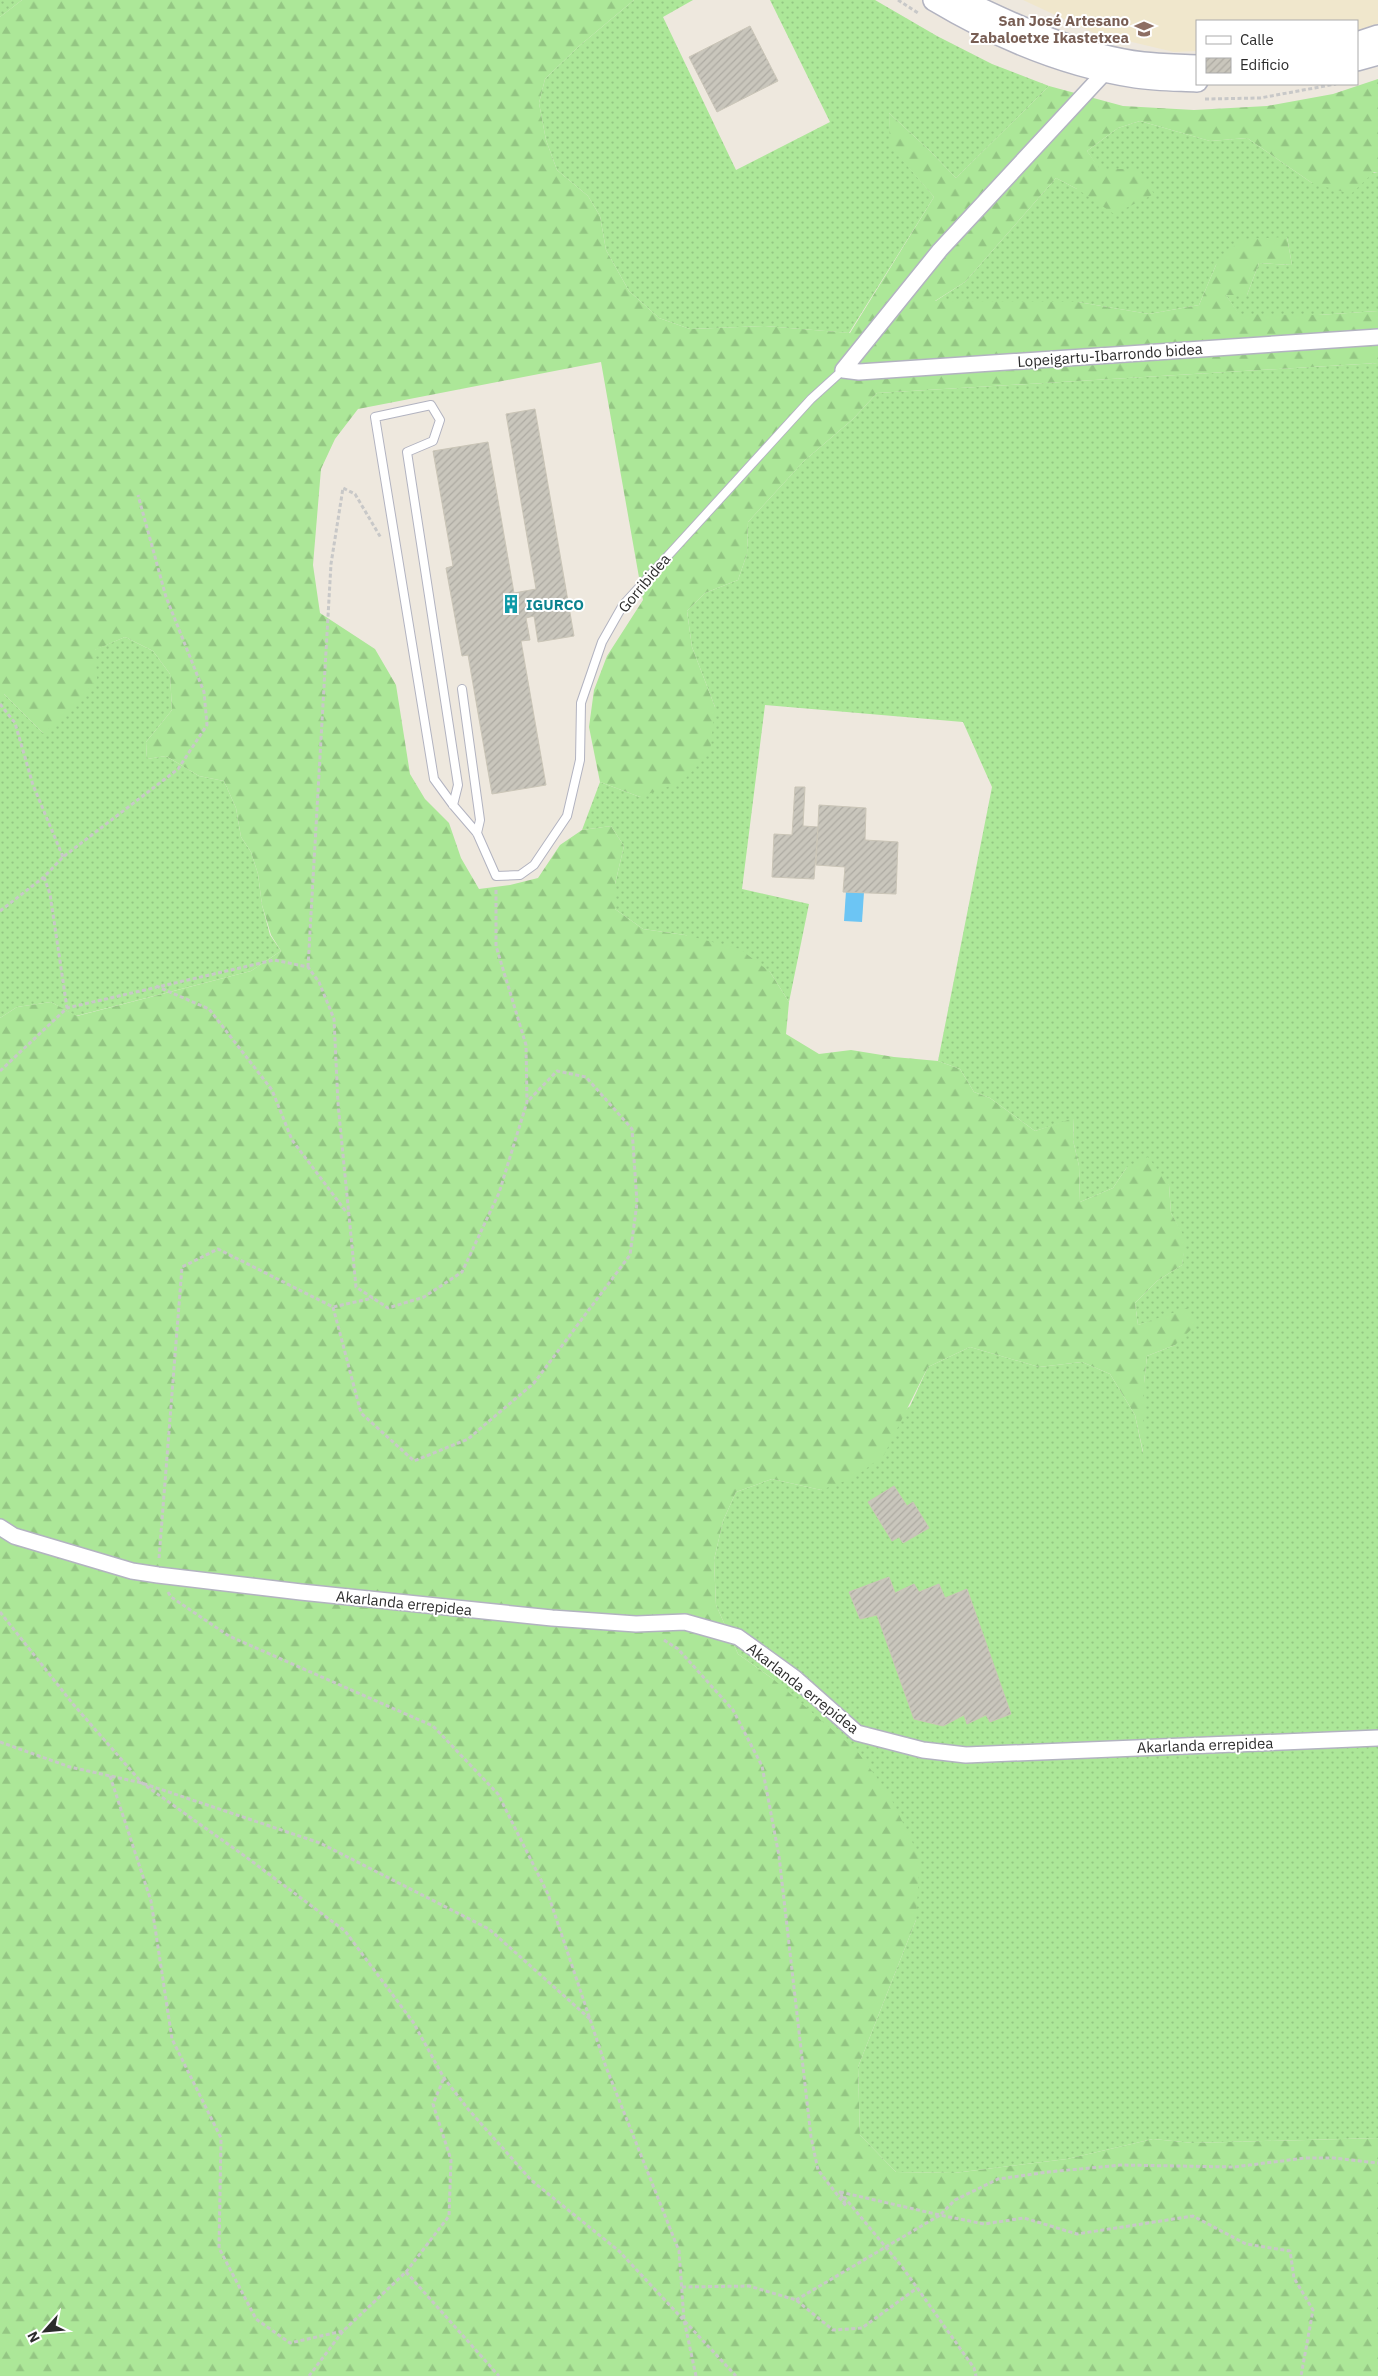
<svg xmlns="http://www.w3.org/2000/svg" width="1378" height="2376" font-family="'IBM Plex Sans',sans-serif">
	<style>
		.education { fill: #f0e7cc }
		.grass { fill: url(#grass-dots) }
		.forest { fill: url(#forest-firs) }
		.water { fill: #6cc5f4 }
		.building { fill: url(#building-hatch); stroke: #cac5b7 }
		.lines { fill: none; stroke-linecap: round; stroke-linejoin: round }
		.service-casing { stroke: #b2b3c0; stroke-width: 10 }
		.minor-casing { stroke: #b2b3c0; stroke-width: 18 }
		.secondary-casing { stroke: #b2b3c0; stroke-width: 24 }
		.path { stroke: #c8c8c8; stroke-width: 3; stroke-dasharray: 4 2.5; stroke-linecap: butt }
		.service { stroke: #fff; stroke-width: 8 }
		.minor { stroke: #fff; stroke-width: 15 }
		.secondary { stroke: #fff; stroke-width: 21 }
		.labels { text-anchor: middle; dominant-baseline: central; stroke-width: 4; stroke-linejoin: round; paint-order: stroke }
		.education-label { font-size: 15px; font-weight: bold; fill: #785e54; stroke: #fff; text-anchor: end }
		.street-label { font-size: 15px; fill: #2c2c2c; stroke: #fff }
		.culture-label { font-size: 15px; font-weight: bold; fill: #0d838f; stroke: #fff; text-anchor: start }
	</style>
	<defs>
		<pattern id="grass-dots" width="8" height="8" patternUnits="userSpaceOnUse" patternTransform="scale(1.25)"><rect width="8" height="8" fill="#ace798"/><path d="M2 2h.1M6 6h.1" fill="none" stroke="#94c683" stroke-width="1.8" stroke-linecap="round"/></pattern>
		<pattern id="forest-firs" width="22" height="20" patternUnits="userSpaceOnUse" patternTransform="scale(1.25)"><rect width="22" height="20" fill="#ace798"/><path d="M5 1l3.5 6h-7zM16 11l3.5 6h-7z" fill="#94c683"/></pattern>
		<pattern id="building-hatch" width="6" height="6" patternUnits="userSpaceOnUse" patternTransform="scale(1.25)"><rect width="6" height="6" fill="#c9c6bc"/><path d="M-1 1l2-2M0 6l6-6M5 7l2-2" fill="none" stroke="#adaaa2"/></pattern>
	</defs>
	<rect width="100%" height="100%" fill="#eee8de"/>
	<path class="education" d="M1023 0H1378V26L1357 32V21H1197V51L1174 52 1094 33Z"/>
	<path class="grass" d="M0 0H22L0 17Z
		M634 0H693L663 17 736 170 830 122 770 0H875L937 36 992 64 1049 86 956 178 929 150 889 113 891 146 934 197 849 333 765 326 690 329 659 318 629 291 606 250 600 216 588 196 557 170 546 140 539 103 545 79 578 47Z
		M1140 121 1210 141 1247 138 1312 183 1378 172V311L1318 315H1239L1226 295H1247L1259 263 1292 265 1287 237 1216 265 1199 305 1149 314 1078 302H934L965 282 1056 178 1077 189 1139 169H1099L1087 151 1118 128Z
		M1378 363V2138L1193 2143 1153 2139 1067 2159 954 2173 896 2172 860 2135 858 2067 916 1920 773 1679 738 1654 716 1605 714 1560 723 1521 736 1492 772 1479 821 1490 910 1406 928 1367 970 1347 1039 1367 1082 1362 1110 1374 1135 1415 1143 1453 1144 1383 1147 1356 1175 1345 1158 1319 1138 1325 1135 1303 1157 1281 1182 1265 1185 1240 1171 1213 1169 1185 1127 1167 1113 1188 1080 1202 1079 1166 1073 1140 1074 1119 1035 1131 990 1098 974 1092 960 1069 938 1061 992 787 963 722 765 705 742 889 809 904 789 1002 770 972 685 935 643 929 615 909V884L624 846 611 826 582 830 600 782 640 797 715 707 692 647 687 611 705 593 738 580 747 554 748 522 804 461 853 419 877 393Z
		M125 637 153 651 170 674 172 710 146 742 147 759 166 756 199 776 224 781 236 808 241 837 251 852 258 874 262 905 270 935 281 951 251 971 76 1016 51 1002 17 1007 0 1018V694H4L43 733 94 650Z"/>
	<path class="forest" d="M22 0H634L578 47 545 79 539 103 546 140 557 170 588 196 600 216 606 250 629 291 659 318 690 329 765 326 850 333 934 197 890 146 889 113 929 150 956 178 1049 86 1123 106 1194 110 1267 106 1333 94 1378 79V172H1374L1351 194 1312 183 1247 138 1210 141 1140 121 1118 128 1087 151 1100 169H1139L1154 194 1114 214 1077 189 1056 178 965 282 935 301 1078 302 1149 314 1199 305 1216 265 1241 239 1287 237 1292 265 1259 263 1247 295H1226L1239 314 1318 315 1378 311V363L877 393 853 419 804 461 748 522 747 554 738 580 705 593 687 611 692 647 715 707 710 752 683 781 640 797 600 782 589 727 594 690 607 656 643 600 601 362 358 409 335 439 321 469 313 565 320 613 375 649 396 685 410 774 425 799 449 823 461 858 479 889 510 885 538 878 560 845 582 830 611 826 624 846 615 884V909L643 929 685 935 740 949 770 972 789 1002 786 1034 819 1054 851 1050 894 1057 938 1061 960 1069 974 1092 990 1098 1035 1131 1074 1118 1073 1140 1079 1166 1080 1202 1113 1188 1127 1167 1148 1157 1169 1185 1171 1213 1186 1240 1182 1265 1157 1281 1135 1303 1138 1325 1187 1308 1198 1323 1175 1345 1147 1356 1144 1383V1456L1135 1415 1110 1374 1082 1362 1039 1367 970 1347 928 1367 884 1455 855 1477 821 1490 772 1479 736 1492 723 1521 714 1560 716 1605 738 1654 773 1679 857 1751 889 1794 920 1858 916 1920 858 2067 860 2135 896 2172 954 2173 1067 2159 1153 2139 1193 2143 1378 2138V2376H0V1018L17 1007 51 1002 77 1016 251 971 281 951 271 935 262 905 258 874 251 852 241 837 236 808 224 781 199 776 166 756 147 759 146 742 172 710 170 674 153 651 125 637 95 650 97 679 65 716 43 733 4 694H0V17Z"/>
	<path class="water" d="M846 891 864 892 862 922 844 921Z"/>
	<path class="building" d="M750 26 778 81 717 112 689 57Z
		M535 409 574 636 538 642 534 616 526 618 530 640 521 641 546 785 492 794 468 655 462 656 446 568 453 566 433 451 488 442 514 593 536 589 506 414Z
		M795 787H805L803 826 818 827 814 879 772 877 774 834 792 835Z
		M819 805 866 808 865 840 898 842 896 894 843 892 845 867 816 865Z
		M894 1486 907 1506 913 1502 929 1528 903 1543 899 1537 892 1541 868 1502Z
		M889 1577 895 1593 914 1584 919 1592 939 1584 945 1598 967 1589 1011 1714 990 1722 986 1715 967 1724 964 1715 943 1726 914 1719 877 1615 860 1619 849 1592Z"/>
	<g class="lines">
		<g class="service-casing">
			<path id="service" d="M462 689 480 820 477 833
				M453 805 458 785 407 452 433 441 440 420 431 405 375 417 434 779 453 805 477 833 496 876 520 875 534 865 567 816 580 760 581 703 602 642 623 605 811 399 843 370"/>
		</g>
		<g class="minor-casing">
			<path id="minor" d="M843 370 859 372 1378 337
				M843 370 940 250 1107 70
				M0 1527 14 1536 132 1571 158 1575 301 1592 552 1618 636 1624 685 1622 738 1637 795 1678 857 1733 923 1750 966 1755 1378 1738"/>
		</g>
		<g class="secondary-casing">
			<path id="secondary" d="M934 0C996 37 1063 66 1136 77 1156 80 1177 80 1197 81
				M962 0C1020 28 1079 55 1143 63 1161 65 1179 65 1197 66
				M1357 43 1378 36
				M1357 60 1378 54"/>
		</g>
		<path class="path" d="M898 0 918 13
			M1205 99 1260 98 1336 84
			M0 704 15 723 33 785 63 857
			M44 877 50 894 67 1008
			M0 911 44 877 63 857 178 769 207 725 204 692 166 597 138 495
			M308 967 331 564 343 488 355 494 381 538
			M156 986 209 1009 272 1090 292 1140 347 1213
			M0 1071 67 1008 274 960 308 967 319 982 334 1019 338 1104 356 1287 388 1308 424 1297 462 1272 499 1193 527 1102 526 1045 496 946V889
			M333 1307 361 1413 414 1461 468 1439 534 1383 630 1255 637 1203 632 1129 586 1077 557 1071 527 1102
			M159 1558 182 1267 218 1249 333 1307 373 1298
			M168 1592 171 1597 229 1636 433 1726 498 1794 548 1894 606 2067 679 2251 684 2320 696 2376
			M0 1612 73 1704 142 1783 246 1857 345 1931 413 2022 444 2078 468 2109 531 2180 619 2251 736 2376
			M664 1640 678 1649 733 1710 762 1766 779 1856 811 2137 818 2170 846 2206 840 2192 903 2268 974 2368 976 2376
			M0 1742 70 1767 142 1783 320 1843 489 1929 590 2019
			M110 1776 151 1901 172 2039 221 2138 219 2248 256 2319 290 2343 343 2331 406 2272 449 2216 451 2160 433 2104 444 2078
			M840 2192 940 2215 955 2200 998 2179 1048 2172 1121 2165 1234 2167 1305 2158H1334L1378 2163
			M406 2272 499 2376
			M682 2287 749 2286 796 2300 833 2330 862 2328 917 2288
			M796 2300 940 2215 984 2224 1024 2218 1077 2234 1193 2216 1246 2244 1290 2251 1294 2278 1313 2310 1301 2376
			M309 2376 343 2331"/>
		<use href="#service" class="service"/>
		<use href="#minor" class="minor"/>
		<use href="#secondary" class="secondary"/>
	</g>
	<defs>
		<g id="school-bare" transform="scale(1.5)"><path d="M0-5L7-2L0 1L-7-2ZM-4 1L0 2.5L4 1V4Q0 6-4 4Z" fill="#8d6e63" stroke="#fff" stroke-width="2.5" paint-order="stroke"/></g>
		<g id="building-bare" transform="scale(1.5)"><path d="M-4-6H4V6H1V3H-1V6H-4ZM-2.5-4.3h1.7v1.8h-1.7ZM.8-4.3h1.7v1.8H.8ZM-2.5-1h1.7V.8h-1.7ZM.8-1h1.7V.8H.8Z" fill="#0f9aa8" stroke="#fff" stroke-width="2.5" paint-order="stroke"/></g>
	</defs>
	<g fill-rule="evenodd">
		<use href="#school-bare" x="1144" y="29"/>
		<use href="#building-bare" x="511" y="604"/>
	</g>
	<g class="labels">
		<g class="education-label">
			<text x="1129" y="20">San José Artesano<tspan x="1129" dy="17">Zabaloetxe Ikastetxea</tspan></text>
		</g>
		<g class="street-label">
			<text transform="translate(1110 355) rotate(-4)">Lopeigartu-Ibarrondo bidea</text>
			<text transform="translate(644 583) rotate(-50)">Gorribidea</text>
			<text transform="translate(404 1603) rotate(6)">Akarlanda errepidea</text>
			<text transform="translate(803 1688) rotate(38)">Akarlanda errepidea</text>
			<text transform="translate(1205 1745) rotate(-2)">Akarlanda errepidea</text>
		</g>
		<g class="culture-label">
			<text x="526" y="604">IGURCO</text>
		</g>
	</g>
	<rect x="1196" y="20" width="162" height="65" fill="#ffffff" stroke="#ababab"/>
	<rect x="1206" y="36" width="25" height="8" fill="#ffffff" stroke="#ababab"/>
	<text x="1240" y="45" font-size="15" fill="#2c2c2c">Calle</text>
	<rect x="1206" y="58" width="25" height="15" fill="url(#building-hatch)" stroke="#ababab"/>
	<text x="1240" y="70" font-size="15" fill="#2c2c2c">Edificio</text>
	<g transform="translate(45 2331) rotate(243)" stroke="#ffffff" stroke-width="4" paint-order="stroke">
	<path d="M0-4L9 19L0 12L-9 19Z" fill="#2c2c2c"/>
	<text y="-8" font-size="14" font-weight="bold" text-anchor="middle" fill="#2c2c2c">N</text>
	</g>
</svg>
